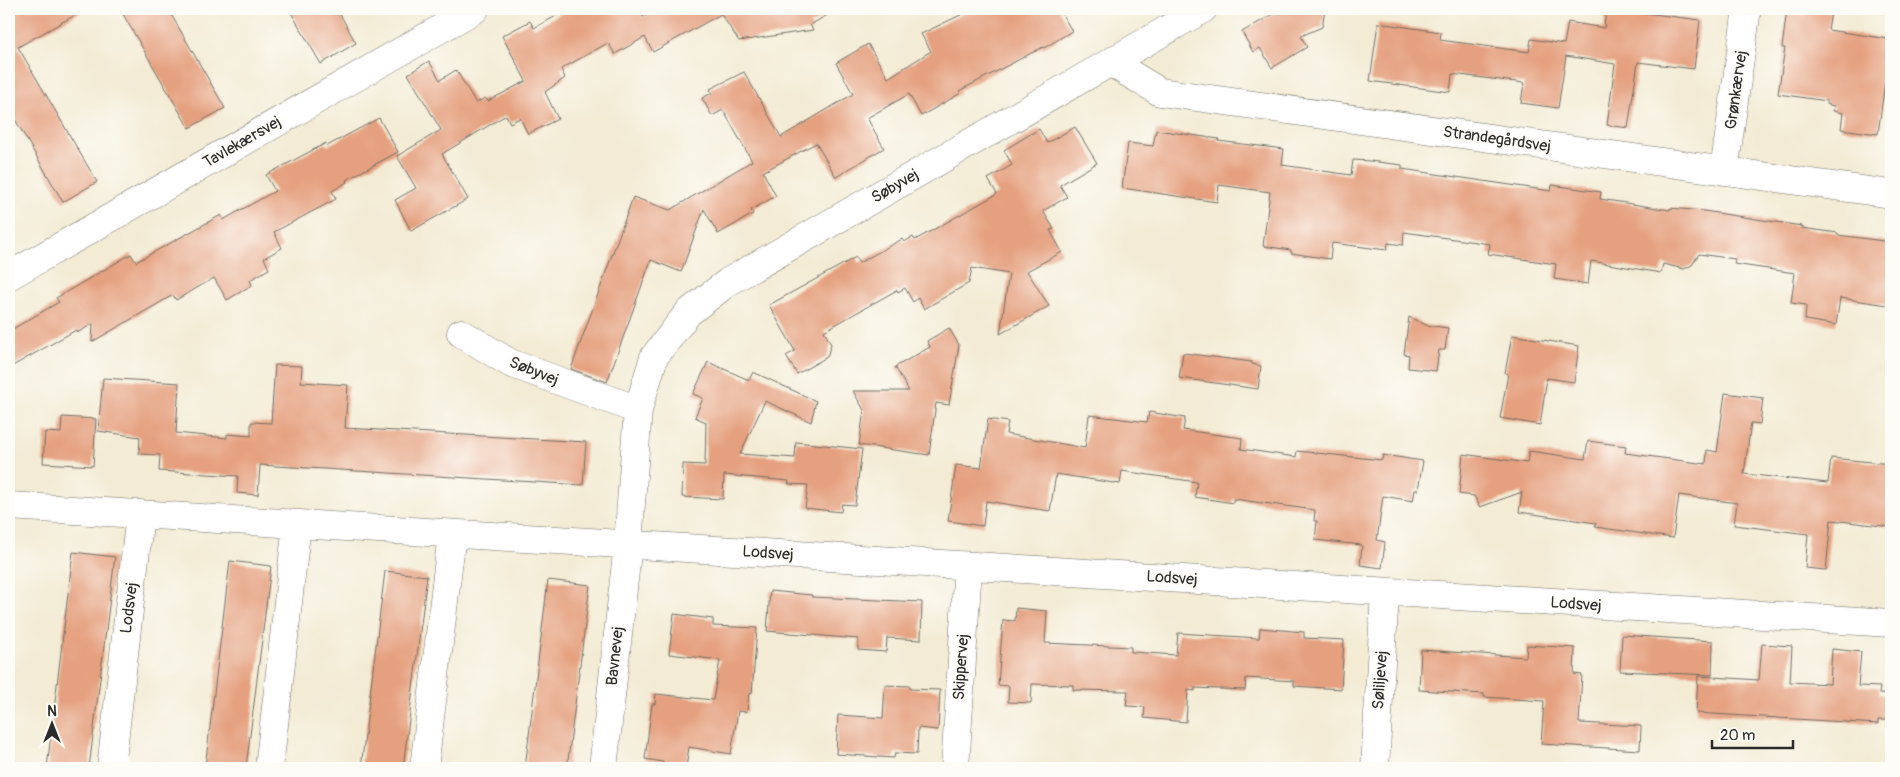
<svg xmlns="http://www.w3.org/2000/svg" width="1900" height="777" font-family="Pangolin,sans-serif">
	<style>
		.building { fill: #e5a07f }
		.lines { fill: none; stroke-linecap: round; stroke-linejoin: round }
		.street-casing { stroke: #716e66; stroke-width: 29 }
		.street { stroke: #fff; stroke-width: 28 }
		.labels { text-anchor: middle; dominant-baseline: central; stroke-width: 4; stroke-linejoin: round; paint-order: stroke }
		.street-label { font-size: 16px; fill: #2b2b2b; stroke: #fdfcf7 }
	</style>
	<rect width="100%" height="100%" fill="#fdfcf7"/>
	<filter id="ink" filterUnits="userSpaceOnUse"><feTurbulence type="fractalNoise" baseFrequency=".02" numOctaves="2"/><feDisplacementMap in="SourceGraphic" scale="10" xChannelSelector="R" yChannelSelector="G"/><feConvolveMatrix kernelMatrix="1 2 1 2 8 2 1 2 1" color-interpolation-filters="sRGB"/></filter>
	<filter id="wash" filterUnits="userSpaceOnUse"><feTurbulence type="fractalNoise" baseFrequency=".0096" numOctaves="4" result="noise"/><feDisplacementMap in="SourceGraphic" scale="20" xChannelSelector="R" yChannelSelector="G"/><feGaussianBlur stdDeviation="1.12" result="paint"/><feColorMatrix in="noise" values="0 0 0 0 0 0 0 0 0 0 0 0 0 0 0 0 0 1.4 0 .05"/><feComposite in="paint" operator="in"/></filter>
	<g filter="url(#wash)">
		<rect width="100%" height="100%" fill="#f3ebd4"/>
		<g id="blocks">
			<path class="building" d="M9 9H86L18 47 97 182 63 202 9 109Z
				M120 9H168L225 108 189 128Z
				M289 9H337L356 43 321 64Z
				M569 9H639L643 17 657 9H838L810 25 813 30 739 41 721 14 653 52 645 37 615 54 608 43 561 69 565 78 545 92 558 119 528 134 520 118 510 123 506 115 442 154 468 199 411 231 395 200 416 188 397 156 441 130 408 74 429 61 440 80 456 70 476 103 485 98 488 101 526 81 502 36 530 21 534 28Z
				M973 9H1059L1072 31 1044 48 1043 47 959 91 961 93 921 116 909 94 867 118 884 148 836 177 816 143 763 172 776 196 751 210 753 214 718 234 704 209 681 272 651 260 607 382 571 369 633 197 670 210 752 161 723 110 712 116 702 98 712 93 710 89 744 72 781 137 853 94 836 63 868 44 888 78 931 51 921 34Z
				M1282 9H1325L1322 27 1301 36 1307 47 1272 68 1260 48 1253 52 1242 32Z
				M1606 9H1646L1645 13 1700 20 1694 69 1638 62 1628 128 1607 125 1615 64 1566 56 1558 108 1521 103 1524 83 1452 74 1450 92 1370 81 1378 23 1441 32 1440 40 1529 52 1531 39 1564 44 1568 22 1604 28Z
				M1787 9H1812L1831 12 1828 30 1889 39 1887 58 1891 59V82H1885L1878 134 1841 129 1843 113 1833 111 1834 106 1826 104 1827 101 1778 94 1785 48H1782Z
				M379 118 398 152 346 180 347 182 332 191 336 199 274 232 282 248 264 258 269 269 250 280 252 285 227 300 214 278 176 300 173 295 92 342 93 324 77 333 76 330 9 368V331L59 302 56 298 131 254 136 262 221 215 223 220 275 191 266 175 326 143 327 146Z
				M1075 127 1097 163 1060 185 1067 197 1043 211 1054 229 1050 230 1062 252 1027 271 1049 306 1000 334 1009 274 972 268 969 283 924 309 918 298 913 302 905 288 898 292 897 290 824 331 831 344 827 357 797 374 786 356 795 351 769 305 856 257 859 263 902 239 904 242 913 237 915 240 997 194 988 179 1012 165 1004 150 1039 129 1047 143Z
				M1156 130 1219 139 1218 141 1284 149 1282 165 1351 175 1353 160 1370 161 1402 165V169L1551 191 1552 185 1601 192 1600 199 1670 210V208L1704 211 1802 226V228L1838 233V235L1891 242V284L1888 305 1840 298 1836 325 1805 320 1806 305 1791 303 1795 273 1734 264 1735 259 1699 254 1692 265 1684 269 1663 264 1661 273 1591 261 1588 284 1554 279 1556 264 1488 254 1490 244 1404 232 1403 245 1388 243 1387 250 1332 243 1330 259 1291 253V250L1263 246 1270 192 1219 185 1217 202 1122 188 1128 143 1153 146Z
				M1409 317 1426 325 1448 328 1445 350H1439L1436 371 1408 368 1409 355 1404 354Z
				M949 328 959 345 949 405 936 403 929 455 859 445 864 410 853 391H909L895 367 930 347 927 341Z
				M1512 335 1579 346 1574 382 1547 378 1540 425 1500 418 1508 374 1505 373Z
				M1183 353 1252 362V364L1261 366 1258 389 1179 378Z
				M708 362 749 380 753 372 816 401 811 422 765 401 740 454 795 458 796 442 862 449 855 505 842 504 841 512 805 508 808 485 788 484 789 481 724 475 723 499 682 497 683 464 705 465 706 422 695 417 703 398 693 394Z
				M275 365 302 366 301 382 348 385 345 428 586 442 583 485 260 465 258 495 237 493 238 476 159 471 160 455 139 454 140 437 98 431 103 378 179 383 176 433 227 438V434L251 436V422L271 423Z
				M1725 393 1763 398 1760 424 1751 423 1744 474 1828 483 1831 458 1891 464V527L1831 520 1826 570 1805 568 1808 534 1734 525 1737 503 1679 495 1673 538 1595 527 1596 523 1519 512 1522 492 1480 507 1474 496 1459 494 1463 454 1527 463 1529 451 1585 459 1588 441 1626 446 1625 453 1706 464 1707 450 1717 452Z
				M1149 412 1185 418 1183 430 1242 438 1241 449 1296 457 1297 451 1382 460 1383 455 1423 461 1418 490H1415L1413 501 1383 496 1377 540 1385 542 1382 568 1360 565 1362 545 1315 540 1317 521H1314L1315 510 1233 499V503L1195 497 1197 482 1122 471 1120 484 1056 474 1050 511 986 501 983 526 948 521 956 465 981 468 988 419 1008 422 1006 434 1085 448 1089 415 1147 422Z
				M62 417 96 419 93 466 43 463 45 432 61 433Z
				M73 552 115 557 89 768H47Z
				M230 561 271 566 246 768H205Z
				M385 571 427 576 403 768H361Z
				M548 580 590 585 567 768H525Z
				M770 591 812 595V597L922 602 921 640 887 638 886 652 858 650V639L767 631Z
				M1016 608 1047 611 1045 643 1131 647V652L1176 655 1178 633 1259 638 1260 628 1304 632V638L1344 640 1341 689 1294 686V681L1246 678 1245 690 1195 688V691L1188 690 1186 722 1144 718 1145 707 1126 706 1128 691 1073 690V685L1032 684 1031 703 1008 702 1009 686 998 685 1003 620 1015 621Z
				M674 614 713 619V626L757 628 752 694 749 693 747 712 738 711 731 754 689 747 686 768H662L663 762 645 759 652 704H655L656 694 713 700 720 660 669 654Z
				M1622 635 1713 641 1712 675 1620 671Z
				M1762 644 1792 646 1790 682 1830 684 1832 649 1861 652 1858 686 1880 687 1879 694 1891 695V720H1878V724L1696 713 1698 676 1759 680Z
				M1527 645 1575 648 1574 674 1582 675 1579 723 1641 726 1640 750 1541 744 1544 701 1484 697V694L1419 690 1421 650 1526 657Z
				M885 685 910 686V689L940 690 938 730 918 728 917 754 895 753 894 758 836 754 838 715 883 718Z"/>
		</g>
	</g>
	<g filter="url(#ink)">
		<use href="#blocks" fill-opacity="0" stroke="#716e66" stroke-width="1"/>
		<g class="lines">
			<g class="street-casing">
				<path id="street" d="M1110 62 1160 92 1891 194
					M1724 171 1747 9
					M9 276 475 9
					M461 333 510 363 638 410
					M9 506 1891 623
					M111 768 140 514
					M269 768 297 524
					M424 768 452 534
					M603 768 628 544 638 410 654 357 688 313 728 282 1203 9
					M955 768 968 566
					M1375 768 1385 592"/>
			</g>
			<use href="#street" class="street"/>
		</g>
	</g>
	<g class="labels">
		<g class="street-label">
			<text transform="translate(1736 90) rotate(-82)">Grønkærvej</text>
			<text transform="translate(1497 139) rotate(8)">Strandegårdsvej</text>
			<text transform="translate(242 142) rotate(-30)">Tavlekærsvej</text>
			<text transform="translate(895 186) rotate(-30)">Søbyvej</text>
			<text transform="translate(534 371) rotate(22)">Søbyvej</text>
			<text transform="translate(768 553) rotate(4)">Lodsvej</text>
			<text transform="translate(1172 578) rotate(4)">Lodsvej</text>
			<text transform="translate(1576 604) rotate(4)">Lodsvej</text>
			<text transform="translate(129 608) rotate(-83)">Lodsvej</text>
			<text transform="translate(615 656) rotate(-84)">Bavnevej</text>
			<text transform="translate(961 667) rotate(-86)">Skippervej</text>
			<text transform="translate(1380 680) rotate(-86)">Søliljevej</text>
		</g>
	</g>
	<rect width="1900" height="777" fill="none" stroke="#fdfcf7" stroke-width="30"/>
	<g transform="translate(52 724)" stroke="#fdfcf7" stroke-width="4" paint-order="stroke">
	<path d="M0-4L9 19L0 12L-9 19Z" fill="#2b2b2b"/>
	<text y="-8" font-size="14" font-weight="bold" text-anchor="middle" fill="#2b2b2b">N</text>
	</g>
	<path d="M1712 740v8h81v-8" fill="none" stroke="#2b2b2b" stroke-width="2.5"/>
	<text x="1720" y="740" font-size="15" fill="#2b2b2b" stroke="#fdfcf7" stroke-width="4" paint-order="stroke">20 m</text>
</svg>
